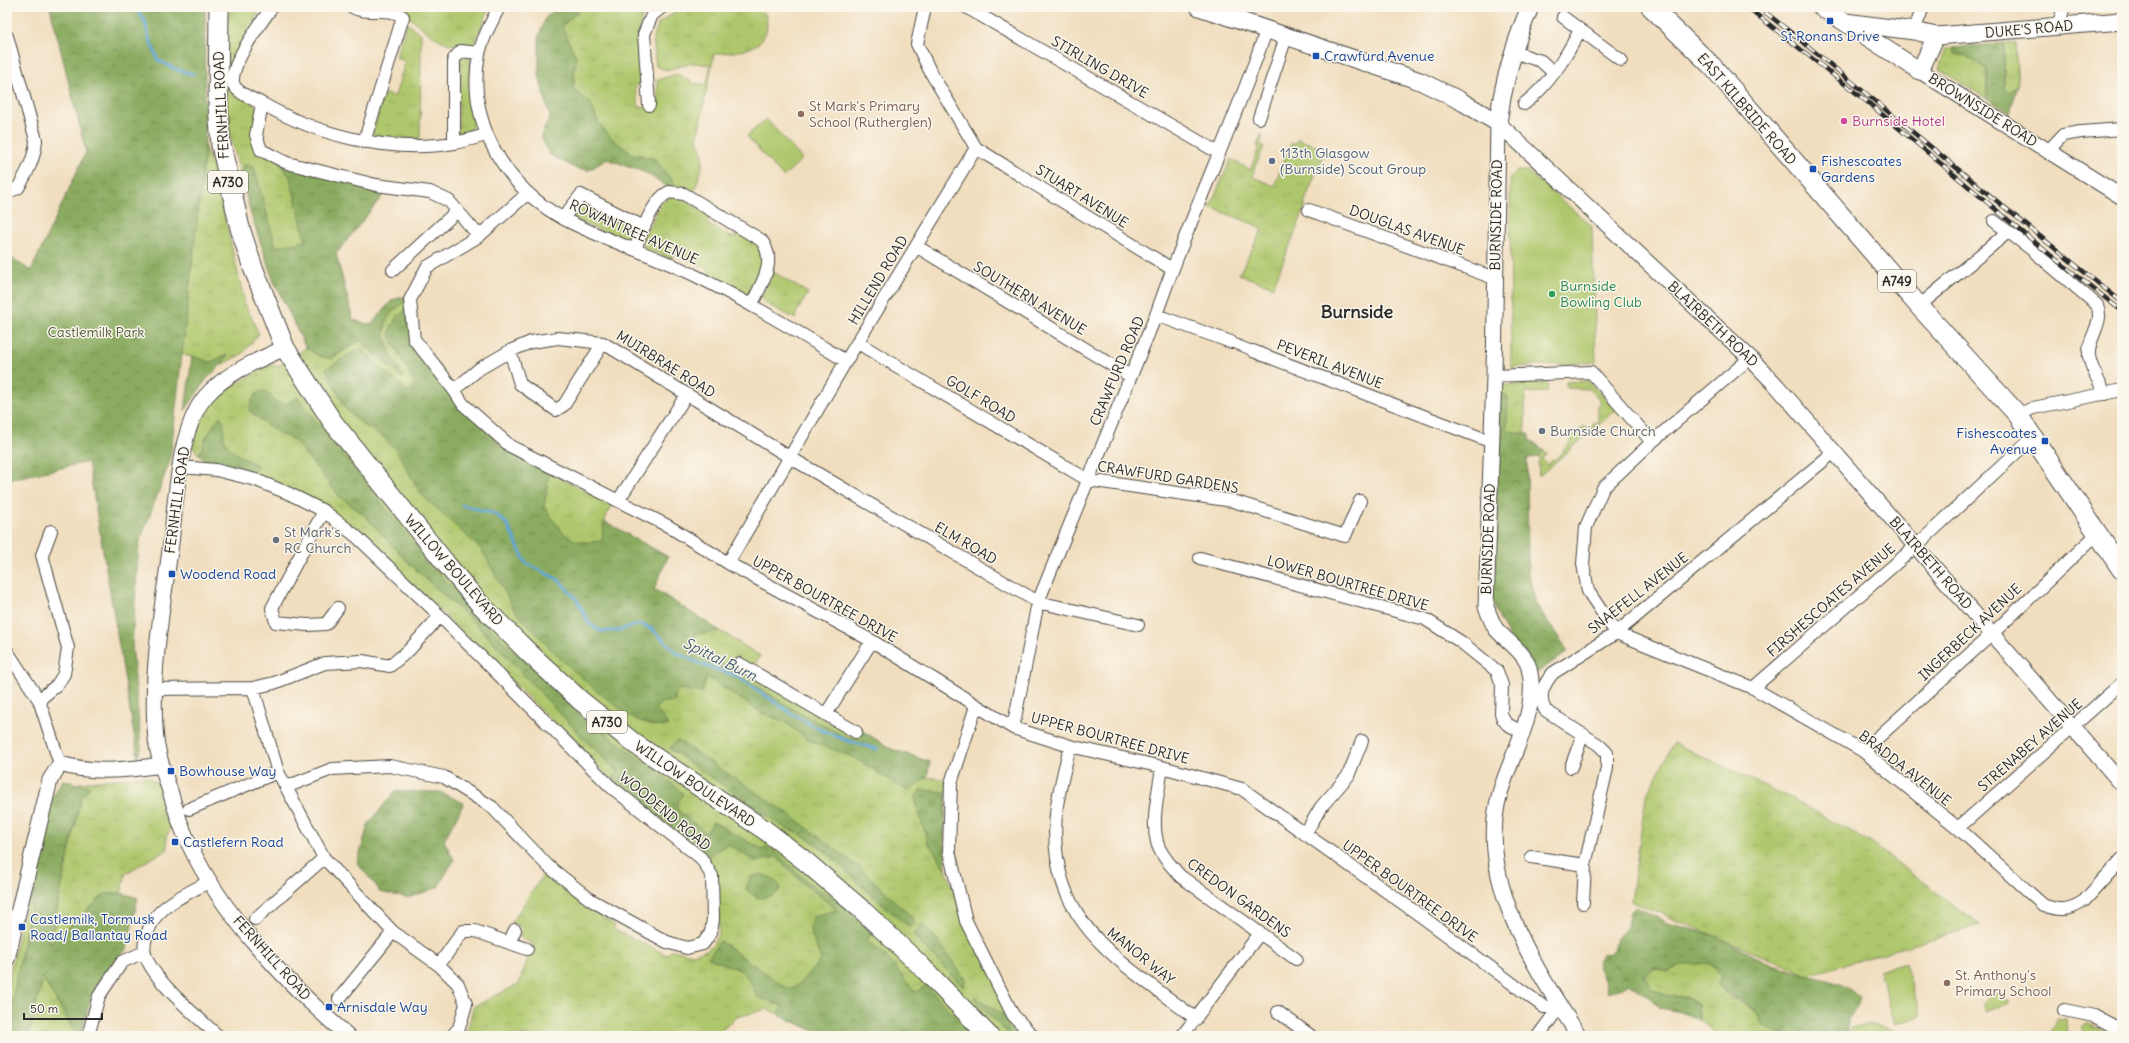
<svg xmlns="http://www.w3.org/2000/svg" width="2129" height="1043" font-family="Delius,sans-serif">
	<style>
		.grass { fill: url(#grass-tufts); stroke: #6d794c }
		.forest { fill: url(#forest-crowns); stroke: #5b6c46 }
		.garden { fill: #afc76c; stroke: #6d794c }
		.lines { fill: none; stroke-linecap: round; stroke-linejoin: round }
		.stream { stroke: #5fa6d5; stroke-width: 3 }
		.pedestrian-casing { stroke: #494641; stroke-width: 11 }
		.minor-casing { stroke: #494641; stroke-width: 14 }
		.tertiary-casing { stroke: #494641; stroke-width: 17 }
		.secondary-casing { stroke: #494641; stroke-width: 19 }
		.primary-casing { stroke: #494641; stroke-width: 21 }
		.pedestrian { stroke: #fff; stroke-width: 9 }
		.minor { stroke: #fff; stroke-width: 12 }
		.tertiary { stroke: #fff; stroke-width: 15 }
		.secondary { stroke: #fff; stroke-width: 17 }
		.primary { stroke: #fff; stroke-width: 19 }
		.rail-casing { stroke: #2b2b2b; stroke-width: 4.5 }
		.rail { stroke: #fbf7ec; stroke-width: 3; stroke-dasharray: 9; stroke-linecap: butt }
		.transit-dot { fill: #1a4fb4; stroke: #fbf7ec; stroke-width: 1.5 }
		.education-dot { fill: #8d6e63; stroke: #fbf7ec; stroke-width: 1.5 }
		.hotel-dot { fill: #d1479c; stroke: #fbf7ec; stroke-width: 1.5 }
		.service-dot { fill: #5c6f8a; stroke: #fbf7ec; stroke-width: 1.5 }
		.leisure-dot { fill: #2e9e5b; stroke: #fbf7ec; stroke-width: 1.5 }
		.worship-dot { fill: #6b7280; stroke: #fbf7ec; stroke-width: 1.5 }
		.labels { text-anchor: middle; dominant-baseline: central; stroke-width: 3; stroke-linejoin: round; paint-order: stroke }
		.shield { fill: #fbf7ec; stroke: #696865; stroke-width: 1 }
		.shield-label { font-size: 13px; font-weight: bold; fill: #2b2b2b }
		.street-label { font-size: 14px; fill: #2b2b2b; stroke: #fbf7ec }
		.transit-label { font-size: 14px; fill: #164399; stroke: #fbf7ec; text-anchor: start }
		.education-label { font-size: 14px; fill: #785e54; stroke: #fbf7ec; text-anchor: start }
		.hotel-label { font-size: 14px; fill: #b23c85; stroke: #fbf7ec; text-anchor: start }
		.service-label { font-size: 14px; fill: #4e5e75; stroke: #fbf7ec; text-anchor: start }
		.leisure-label { font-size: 14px; fill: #27864d; stroke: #fbf7ec; text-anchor: start }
		.park-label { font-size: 14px; fill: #535a3e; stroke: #fbf7ec }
		.worship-label { font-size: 14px; fill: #5b616d; stroke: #fbf7ec; text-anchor: start }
		.water-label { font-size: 15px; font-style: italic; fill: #405c6f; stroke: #fbf7ec }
		.district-label { font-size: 18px; font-weight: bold; fill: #2b2b2b; stroke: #fbf7ec }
	</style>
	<defs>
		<pattern id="grass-tufts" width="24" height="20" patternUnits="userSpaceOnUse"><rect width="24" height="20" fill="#afc76c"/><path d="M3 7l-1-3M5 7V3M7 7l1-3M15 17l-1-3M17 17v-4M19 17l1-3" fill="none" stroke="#97ab5e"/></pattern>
		<pattern id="forest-crowns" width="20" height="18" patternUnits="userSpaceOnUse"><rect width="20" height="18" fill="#8bac60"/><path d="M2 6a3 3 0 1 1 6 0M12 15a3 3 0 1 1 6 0" fill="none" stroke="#728c4f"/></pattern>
	</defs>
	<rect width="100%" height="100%" fill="#fbf7ec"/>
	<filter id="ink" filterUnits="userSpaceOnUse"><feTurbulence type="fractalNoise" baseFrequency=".025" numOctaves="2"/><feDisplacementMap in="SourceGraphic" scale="8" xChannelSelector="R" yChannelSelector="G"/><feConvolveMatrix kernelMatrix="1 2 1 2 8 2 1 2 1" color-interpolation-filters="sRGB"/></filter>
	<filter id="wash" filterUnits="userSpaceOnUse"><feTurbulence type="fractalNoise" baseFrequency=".012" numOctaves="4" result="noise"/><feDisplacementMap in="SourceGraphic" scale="16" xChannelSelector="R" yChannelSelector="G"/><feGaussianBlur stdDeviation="0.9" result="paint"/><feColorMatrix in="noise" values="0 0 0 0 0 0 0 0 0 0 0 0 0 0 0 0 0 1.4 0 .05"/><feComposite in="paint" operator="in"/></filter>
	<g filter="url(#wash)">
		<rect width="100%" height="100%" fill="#f1debf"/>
		<path class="grass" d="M230 7H261L232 64 225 63V36Z
			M387 7H486L489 9 473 46 471 47C429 48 420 15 387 7Z
			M583 7H623V9L643 13 636 43 641 80 635 88 639 107 659 106 657 80 677 74 695 84H707L711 65 693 63 666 70 656 66 653 38 659 23 682 7H699L723 11 724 7H759L766 15C773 51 740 51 715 54L713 58 697 139 703 156 702 167 694 192 689 194 679 190 655 159 633 154 613 140 598 122 590 102 573 90 562 26Z
			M407 23 421 34 420 138H380L373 135V132L384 94 395 96 405 62 396 57Z
			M2015 42 2018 85 2010 92 2004 89V43Z
			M1946 48H1953L1956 54H1965L1987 70V99L1939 69Z
			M460 57 471 58 469 83 474 123 468 132 458 134Z
			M225 82 257 107 256 149 387 190 336 254 353 320 371 325 392 300 407 296 408 325 494 439 525 461 612 504 604 521 668 557 654 589 760 656 755 664 737 667 856 738 861 730 891 749 930 762 927 777 948 780 944 834 946 869 966 926 1027 1036H825L767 1009 737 1017 715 1036H463L469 1025 473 1007 519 984 533 944 522 939 520 935 522 927 511 923 544 874 586 908 615 925 613 929 667 955 672 950 693 954 707 950 713 944 719 933 718 884 706 857 612 780 387 559 275 482 246 471 202 463 203 459 193 448 192 442 206 411 221 393 269 365 278 366 306 348 273 279 251 214 228 127Z
			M1261 135H1263L1260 144 1264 146 1254 170 1253 177 1274 186 1291 143 1295 144 1297 139 1325 149 1304 204 1306 205 1273 287 1239 274 1263 228 1210 207 1231 159 1250 170 1259 147 1257 146Z
			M205 148 213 167 245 304 259 334 242 354 221 365 227 355 210 363 182 354Z
			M675 195 711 216 707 224 734 238 738 231 760 245 765 263 751 294 745 296 707 277 710 270 674 253 671 259 645 249 642 240 662 202Z
			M583 202 591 203 587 210 614 223 617 217 637 229 633 240 627 242 576 220 574 217 575 210Z
			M773 272 808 293 796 314V319L765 303 761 297Z
			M1588 381 1616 410 1539 476 1538 463 1541 459 1539 457 1527 458V485L1496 512 1500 385 1548 382 1547 392 1525 393V434H1529V441H1532L1547 453 1542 459 1548 465 1553 459 1555 460 1572 441 1570 439 1578 430H1581L1582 427H1593V423H1598V406L1601 402 1589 389 1566 388V382Z
			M1674 743 1797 801 1871 843 1980 925 1808 975 1631 901 1646 796Z
			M146 776 158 783 171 828 166 837 168 849 126 873 121 893 105 894 49 945 81 797 89 787 79 783Z
			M35 885 7 1027V987L21 921Z
			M1710 963 1721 976 1718 985 1729 996 1757 1012 1763 1024 1774 1032 1786 1036H1719L1699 1020 1698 1004 1686 997 1668 996 1652 989 1643 975 1655 968 1668 972 1680 965Z
			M43 978 77 1036H28Z
			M1998 994 2011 1002 1986 1011 1983 1004C1986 997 1991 995 1998 994Z
			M2057 1018 2066 1019 2067 1036H2048Z
			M2088 1022 2109 1033 2085 1035 2082 1028Z
			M1868 1024 1894 1030 1900 1036H1848L1853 1028Z"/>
		<path class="forest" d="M50 7H205V148L170 461 139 544 132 644 141 748 138 758 88 462 7 480V255L31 271 86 152Z
			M560 7H583L562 26 576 57 573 90 590 102 598 122 613 140 633 154 655 159 679 190 674 191 646 173 607 159 589 170 577 169 550 155 541 136 550 117 539 76V36L546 17Z
			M2004 43V89L2010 92 2018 85 2010 113 1987 99V70L1965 54H1955L1953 48Z
			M279 163 387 190 336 254 353 320 371 325 392 300 407 296V301C402 304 396 308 392 312 374 332 394 359 403 378L360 340 331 359 319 356 306 348 273 279 251 214 242 179 244 165 254 167 276 247 306 241 290 177Z
			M407 309 408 325 494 439 525 461 549 473 544 507C563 533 566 546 602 541L604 521 668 557 654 589 720 631 697 634 689 644 801 714 852 740 856 738 861 730 891 749 930 762 927 777 907 791 855 758 808 740 785 722 762 713 707 677 702 693 680 689 675 694V702H663L655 708 669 725 664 727 651 725 632 718 596 690 560 658 515 611 482 550 420 493 396 449 382 436 363 425 346 409 326 369 360 348 408 392 415 385 389 334 396 318Z
			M228 355 221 365 206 380 185 411 192 356 210 362Z
			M265 391 278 403 286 404 298 397 306 409C369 483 425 565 495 633 534 670 573 706 614 740 638 758 662 773 683 794L676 806 678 810 706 833 713 822 763 850 768 845 809 883 842 904 872 931 867 941 882 952 915 992 926 986 975 1036H825L779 1015 782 1006 756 996C748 967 734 968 708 958L720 941 786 988H795L821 960 809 927 814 916 837 910 802 882 776 857 756 862 727 844 706 857 612 780 618 772 581 736 479 627 413 567 363 514 340 497 294 440 277 432 249 411C252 401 253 392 265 391Z
			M1498 393H1503L1508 397 1507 429 1514 432 1529 434V441H1532L1544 451 1539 457 1527 458 1528 572 1536 604 1568 651 1537 673C1519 650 1500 628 1492 599Z
			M220 416C225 424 224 427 224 437 225 451 246 459 257 465L253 474 202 463 203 459 199 455 208 434Z
			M677 740 789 814 860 868 915 920 910 928C896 916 881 904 868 892 845 871 816 836 785 828L670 749Z
			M63 780 90 787 81 797 49 945 105 894 121 893 138 898 127 948 108 971 92 994 80 1036H77L43 978 28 1036H7V1027L52 798Z
			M921 790 946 792 944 834 946 869 928 843 915 798Z
			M395 791 440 792 464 803 444 840 454 860 438 887 409 898 379 892 378 888 357 863 368 825Z
			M760 874 772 878 780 886 779 891 772 896 757 898 746 889 751 877Z
			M1636 907 1668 923 1716 936 1772 965 1841 984 1859 996 1858 1005 1848 1018V1036C1824 1036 1781 1042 1764 1025 1760 1021 1760 1014 1756 1011 1744 1001 1730 997 1718 985L1721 976 1710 963 1680 965 1668 972 1655 968 1643 975 1652 989 1668 996 1686 997 1698 1004 1699 1020 1681 1012 1660 1008 1650 998 1629 983 1622 988 1607 992 1604 979 1597 964 1602 954 1612 953 1617 938 1627 927 1629 913Z
			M922 924 935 937 965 979 964 988 913 935Z
			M975 997 1010 1019 1027 1036H1010L974 999Z"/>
		<path class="garden" d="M766 119 802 159 783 177 747 136Z
			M1518 171H1527L1592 226 1596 362 1511 367 1510 178Z
			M1905 963 1921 1016 1895 1024 1879 971Z"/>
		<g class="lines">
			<path class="stream" d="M134 7 145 21 148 35 158 60 175 69 193 74
				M462 505 495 514 507 524 526 563 559 580 577 600 589 623 600 631H616L640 624 652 629 677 653 703 665 737 676 795 716 819 729 848 741 877 749"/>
		</g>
	</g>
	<g filter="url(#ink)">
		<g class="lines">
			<g class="pedestrian-casing">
				<path id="pedestrian" d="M1231 342 1253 351"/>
			</g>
			<g class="minor-casing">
				<path id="minor" d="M272 7C261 23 231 62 233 82 234 92 253 99 261 103 317 135 389 154 454 143 465 141 475 138 486 135
					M352 7C368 16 388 5 403 17L364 142
					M499 7C492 22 482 38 479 54 466 122 505 187 564 219 606 241 652 254 694 275 747 301 796 331 846 361
					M925 7 917 44 931 73 976 148 1172 269
					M966 7 1219 153
					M1563 17 1621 60
					M2058 26 2064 7
					M1914 31 1923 7
					M7 36 36 140C35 158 27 173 18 188L7 192
					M1513 52 1541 61 1553 72
					M262 104 256 135 261 150 287 163 376 185 430 192 449 201 479 236
					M1524 104C1549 85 1566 57 1580 30
					M649 105 644 34 652 15 662 7
					M1259 118 1286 37
					M454 143V59L461 51 479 53
					M2048 151 2063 135 2081 132 2122 129
					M527 194 479 236 427 267 410 300 414 339 454 390 463 404 510 446 668 526 728 563 872 641 1013 728 1070 746 1162 767 1242 789 1421 916 1544 1007 1560 1006
					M1309 210 1494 278
					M563 218 581 195 644 227
					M1994 221 2031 249 2097 305C2105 323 2087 338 2089 356 2091 369 2100 383 2105 394
					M916 246 1130 376
					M635 249C641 234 653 199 669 192L684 194 761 240C778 261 761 284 752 304
					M393 270 457 211
					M1919 306 2008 232
					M1156 315 1231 342
					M858 343 1088 480 1233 501 1345 536 1360 501
					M510 351 520 384 556 410 564 405 603 343
					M1253 351 1492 442
					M1750 358 1652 442 1603 488 1586 527 1583 564 1588 591 1616 633 1753 688 1863 751 1958 828 2043 905C2059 911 2069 911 2084 901L2122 859
					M1494 376 1591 372 1652 442
					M454 390 479 369 510 351 531 342 558 338 603 343 791 458 1038 602 1138 625
					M2018 415 2033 408 2122 390
					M181 467 216 470 256 480 290 494 324 511 356 536 440 616 610 786 701 858 712 876 713 919 711 932 703 944 687 948 667 942 591 900 548 866 492 807 444 777 390 766 332 769 286 787
					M618 501 687 394
					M324 511 272 608 276 622 307 625 326 624 338 608
					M1200 558 1425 619 1461 642 1497 671 1502 685 1501 713 1503 719 1507 724 1522 732
					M728 563 846 361 976 148
					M7 651 39 700 60 764
					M740 664 856 732
					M253 688 278 772 324 858 393 932 439 965 458 984 466 1004 459 1028 452 1036
					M1753 688 1916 546 2033 437
					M154 689 253 688 274 683 325 663 362 661 390 666 409 650 440 616
					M39 700 57 685 64 674 68 648 42 555 51 531
					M976 706 951 783 949 851 966 921 1013 1015 1033 1036
					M826 714 872 641
					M1013 728 1038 602 1156 315C1189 219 1233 127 1266 31
					M1070 746C1065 768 1058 792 1056 814 1046 924 1121 961 1196 1019
					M1863 751 1992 634 2097 534
					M1162 767C1159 791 1151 819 1157 842 1160 855 1172 866 1180 876L1296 959
					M1571 767 1583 734
					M189 809 278 772
					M1958 828 2122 683
					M1305 834 1321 807 1348 776 1362 741
					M1531 857 1585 865
					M210 881C191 892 167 901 154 919 149 927 142 944 145 954 153 981 197 1016 218 1036
					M1583 903 1585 865 1607 768V753L1599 745 1545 710C1538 696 1543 685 1553 673L1616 633 1834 452
					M255 919 324 858
					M509 943 515 930
					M439 965 463 931H475L527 949
					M339 999 393 932
					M2064 1010 2094 1016 2122 1031
					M1278 1012 1311 1036
					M88 1036 99 996 122 962 144 952
					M1182 1036 1260 933
					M1538 1036 1560 1006"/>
			</g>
			<g class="tertiary-casing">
				<path id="tertiary" d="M1920 71 2122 197
					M1498 123 1494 376 1486 607C1489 614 1492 623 1496 629 1506 641 1525 652 1529 668 1540 710 1511 754 1500 793 1475 878 1535 968 1579 1036
					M1498 123 1750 358 1776 385 2122 784
					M285 348C258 360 226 373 206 396 178 428 176 502 171 543 163 605 151 666 155 728 156 750 163 771 170 791 175 809 181 827 189 844 223 916 288 985 348 1036
					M7 959 50 780 60 764C94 774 127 770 161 765"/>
			</g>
			<g class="secondary-casing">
				<path id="secondary" d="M1199 7 1420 81 1459 100 1498 123C1503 82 1514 45 1530 7
					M1821 7 1920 71 1936 36
					M1845 22 1914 31 1936 36 2122 21"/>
			</g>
			<g class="primary-casing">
				<path id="primary" d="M219 7 218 105 221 145 240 228 252 265 285 348 332 421 447 565 479 603 529 653 581 701 635 744 765 830 805 861 861 909 921 966 989 1036
					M1651 7 1712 66 1919 306 2018 415 2122 570"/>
			</g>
			<use href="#pedestrian" class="pedestrian"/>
			<use href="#minor" class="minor"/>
			<use href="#tertiary" class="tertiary"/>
			<use href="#secondary" class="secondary"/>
			<use href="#primary" class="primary"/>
			<g class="rail-casing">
				<path id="rail" d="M1747 7 1865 100 2049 254 2122 311
					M1765 12C1885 107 2001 207 2122 302"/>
			</g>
			<use href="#rail" class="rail"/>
		</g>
	</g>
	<g class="transit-dot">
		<rect x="1826" y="17" width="8" height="8" rx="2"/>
		<rect x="1312" y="52" width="8" height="8" rx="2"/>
		<rect x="1809" y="165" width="8" height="8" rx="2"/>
		<rect x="2041" y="437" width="8" height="8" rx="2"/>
		<rect x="168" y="570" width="8" height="8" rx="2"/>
		<rect x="167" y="767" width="8" height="8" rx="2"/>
		<rect x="171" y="838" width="8" height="8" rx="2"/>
		<rect x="18" y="923" width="8" height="8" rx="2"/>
		<rect x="325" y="1003" width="8" height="8" rx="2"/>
	</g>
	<g class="education-dot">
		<circle cx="801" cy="114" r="4"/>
		<circle cx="1947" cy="983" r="4"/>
	</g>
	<circle class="hotel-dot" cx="1844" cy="121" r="4"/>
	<circle class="service-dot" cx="1272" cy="161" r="4"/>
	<circle class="leisure-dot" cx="1552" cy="294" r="4"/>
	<g class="worship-dot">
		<circle cx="1542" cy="431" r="4"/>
		<circle cx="276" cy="540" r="4"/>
	</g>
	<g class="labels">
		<g class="shield">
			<rect x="208" y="171" width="40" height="22" rx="3"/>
			<rect x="1878" y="270" width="38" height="22" rx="3"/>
			<rect x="587" y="711" width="40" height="22" rx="3"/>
		</g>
		<g class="shield-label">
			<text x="228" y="182">A730</text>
			<text x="1897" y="281">A749</text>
			<text x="607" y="722">A730</text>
		</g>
		<g class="street-label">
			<text transform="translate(2029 29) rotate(-5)">DUKE'S ROAD</text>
			<text transform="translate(1100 67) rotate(30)">STIRLING DRIVE</text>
			<text transform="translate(221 105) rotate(-93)">FERNHILL ROAD</text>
			<text transform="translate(1747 109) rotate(49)">EAST KILBRIDE ROAD</text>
			<text transform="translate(1983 110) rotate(32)">BROWNSIDE ROAD</text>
			<text transform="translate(1082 196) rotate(32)">STUART AVENUE</text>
			<text transform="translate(1496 215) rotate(-89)">BURNSIDE ROAD</text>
			<text transform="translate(1407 230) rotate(20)">DOUGLAS AVENUE</text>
			<text transform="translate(634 232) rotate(24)">ROWANTREE AVENUE</text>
			<text transform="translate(878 280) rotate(-59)">HILLEND ROAD</text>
			<text transform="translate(1030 298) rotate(31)">SOUTHERN AVENUE</text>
			<text transform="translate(1713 324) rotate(43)">BLAIRBETH ROAD</text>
			<text transform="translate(666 364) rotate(32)">MUIRBRAE ROAD</text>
			<text transform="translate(1330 364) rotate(21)">PEVERIL AVENUE</text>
			<text transform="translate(1117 371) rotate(-67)">CRAWFURD ROAD</text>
			<text transform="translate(981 399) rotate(31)">GOLF ROAD</text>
			<text transform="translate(1168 477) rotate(9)">CRAWFURD GARDENS</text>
			<text transform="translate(177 500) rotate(-82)">FERNHILL ROAD</text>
			<text transform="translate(1488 539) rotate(-88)">BURNSIDE ROAD</text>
			<text transform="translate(966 543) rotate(30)">ELM ROAD</text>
			<text transform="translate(1931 563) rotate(49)">BLAIRBETH ROAD</text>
			<text transform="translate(454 570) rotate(49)">WILLOW BOULEVARD</text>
			<text transform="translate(1348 583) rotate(16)">LOWER BOURTREE DRIVE</text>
			<text transform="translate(1638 593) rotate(-38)">SNAEFELL AVENUE</text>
			<text transform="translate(825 599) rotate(29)">UPPER BOURTREE DRIVE</text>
			<text transform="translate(1831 600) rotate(-41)">FIRSHESCOATES AVENUE</text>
			<text transform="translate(1970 632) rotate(-43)">INGERBECK AVENUE</text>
			<text transform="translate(1110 738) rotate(15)">UPPER BOURTREE DRIVE</text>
			<text transform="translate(2030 745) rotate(-41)">STRENABEY AVENUE</text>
			<text transform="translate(1905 768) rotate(38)">BRADDA AVENUE</text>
			<text transform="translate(695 784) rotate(34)">WILLOW BOULEVARD</text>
			<text transform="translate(665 811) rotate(40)">WOODEND ROAD</text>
			<text transform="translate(1410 891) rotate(36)">UPPER BOURTREE DRIVE</text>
			<text transform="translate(1239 898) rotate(36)">CREDON GARDENS</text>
			<text transform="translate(1141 956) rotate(39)">MANOR WAY</text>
			<text transform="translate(272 958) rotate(48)">FERNHILL ROAD</text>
		</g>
		<g class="transit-label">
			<text x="1830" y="36" text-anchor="middle">St Ronans Drive</text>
			<text x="1324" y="56">Crawfurd Avenue</text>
			<text x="1821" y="161">Fishescoates<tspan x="1821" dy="16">Gardens</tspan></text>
			<text x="2037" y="433" text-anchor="end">Fishescoates<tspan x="2037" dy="16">Avenue</tspan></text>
			<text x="180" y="574">Woodend Road</text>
			<text x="179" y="771">Bowhouse Way</text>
			<text x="183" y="842">Castlefern Road</text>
			<text x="30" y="919">Castlemilk, Tormusk<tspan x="30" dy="16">Road/ Ballantay Road</tspan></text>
			<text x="337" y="1007">Arnisdale Way</text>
		</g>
		<g class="education-label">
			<text x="809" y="106">St Mark's Primary<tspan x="809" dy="16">School (Rutherglen)</tspan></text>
			<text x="1955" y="975">St. Anthony's<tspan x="1955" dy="16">Primary School</tspan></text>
		</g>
		<g class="hotel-label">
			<text x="1852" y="121">Burnside Hotel</text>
		</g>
		<g class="service-label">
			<text x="1280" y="153">113th Glasgow<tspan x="1280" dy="16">(Burnside) Scout Group</tspan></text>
		</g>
		<g class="leisure-label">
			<text x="1560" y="286">Burnside<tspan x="1560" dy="16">Bowling Club</tspan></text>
		</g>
		<g class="park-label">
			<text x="96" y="332">Castlemilk Park</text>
		</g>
		<g class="worship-label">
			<text x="1550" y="431">Burnside Church</text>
			<text x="284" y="532">St Mark's<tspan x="284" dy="16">RC Church</tspan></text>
		</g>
		<g class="water-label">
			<text transform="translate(720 659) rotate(26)">Spittal Burn</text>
		</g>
		<g class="district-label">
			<text x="1357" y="311">Burnside</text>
		</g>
	</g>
	<rect width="2129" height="1043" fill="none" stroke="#fbf7ec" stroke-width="24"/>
	<path d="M24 1013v6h78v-6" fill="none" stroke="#2b2b2b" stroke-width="2"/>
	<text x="30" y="1013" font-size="12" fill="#2b2b2b" stroke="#fbf7ec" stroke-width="3" paint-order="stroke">50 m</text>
</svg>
